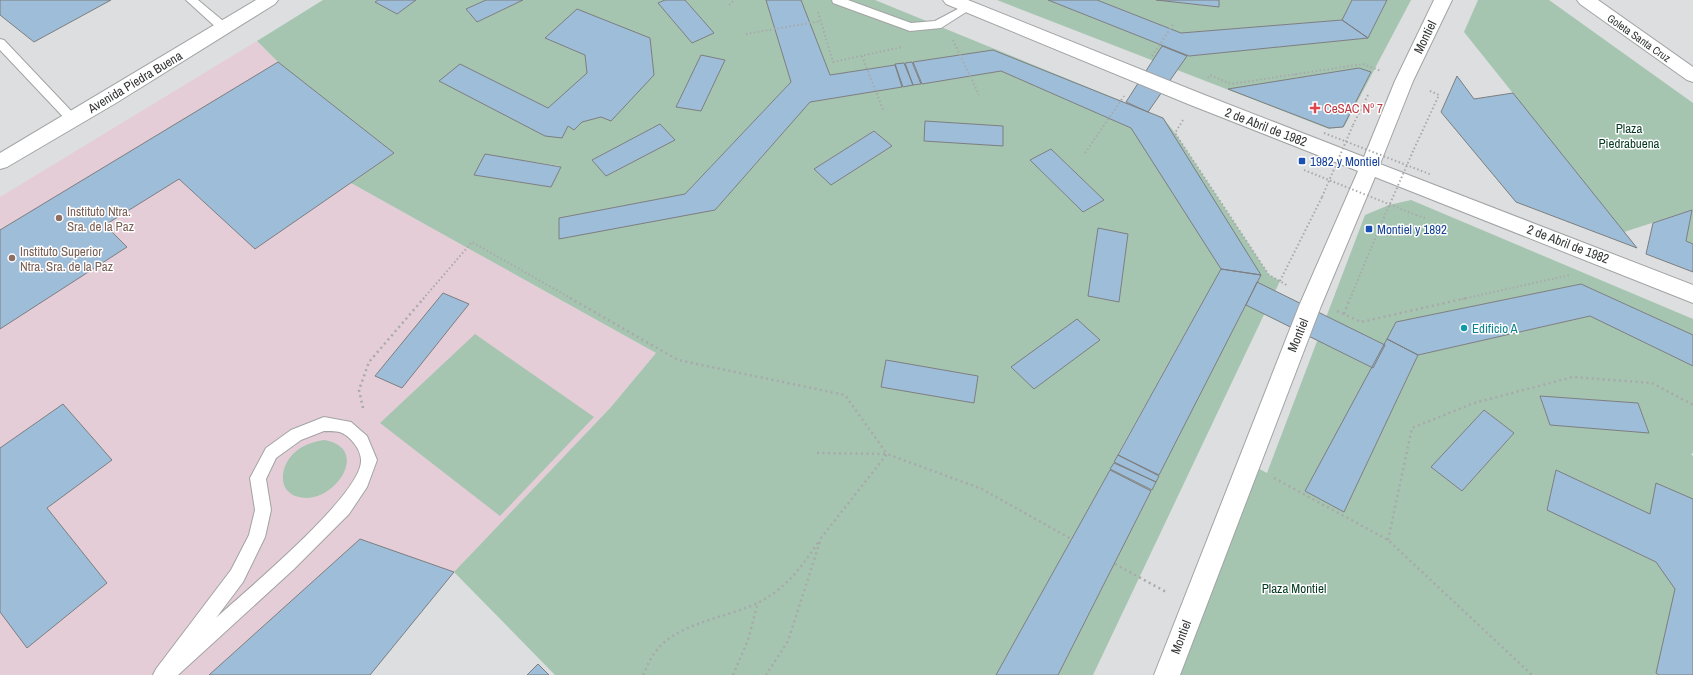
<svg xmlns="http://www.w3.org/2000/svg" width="1693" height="675" font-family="'Archivo Narrow',sans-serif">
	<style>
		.education { fill: #e5cdd7 }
		.green { fill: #a5c5b1; fill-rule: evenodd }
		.building { fill: #9dbdd9; stroke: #7d7e7f }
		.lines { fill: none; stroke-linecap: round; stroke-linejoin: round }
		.service-casing { stroke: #a2a3a4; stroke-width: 2 }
		.minor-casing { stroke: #a2a3a4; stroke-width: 2 }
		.secondary-casing { stroke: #a2a3a4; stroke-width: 2 }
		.path-far1 { stroke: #a8a9aa; stroke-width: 2; stroke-dasharray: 1.5 2.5; stroke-linecap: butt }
		.path { stroke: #a8a9aa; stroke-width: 2.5; stroke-dasharray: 2 3.5; stroke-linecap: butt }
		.service { fill: #fff; fill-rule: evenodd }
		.minor { fill: #fff; fill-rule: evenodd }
		.secondary { fill: #fff; fill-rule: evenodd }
		.path-bridge { stroke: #a8a9aa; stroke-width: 2; stroke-dasharray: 1.5 2.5; stroke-linecap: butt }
		.health-dot { fill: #e0444e; stroke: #fff; stroke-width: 1.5 }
		.transit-dot { fill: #1a4fb4; stroke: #fff; stroke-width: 1.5 }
		.education-dot { fill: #8d6e63; stroke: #fff; stroke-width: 1.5 }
		.culture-dot { fill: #0f9aa8; stroke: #fff; stroke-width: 1.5 }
		.labels { text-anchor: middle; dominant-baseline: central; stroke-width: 3; stroke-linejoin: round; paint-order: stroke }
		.far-street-label { font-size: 11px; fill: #353636; stroke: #fff }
		.street-label { font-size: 13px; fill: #353636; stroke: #fff }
		.health-label { font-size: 13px; fill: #be3a42; stroke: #fff; text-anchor: start }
		.park-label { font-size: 13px; fill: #063921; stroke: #fff }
		.transit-label { font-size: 13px; fill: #164399; stroke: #fff; text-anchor: start }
		.education-label { font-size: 13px; fill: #785e54; stroke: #fff; text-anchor: start }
		.culture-label { font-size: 13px; fill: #0d838f; stroke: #fff; text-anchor: start }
	</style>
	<rect width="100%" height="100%" fill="#dddedf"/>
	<path class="education" d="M257 41 278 62 394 153 351 183 656 353 611 407 454 572 370 675H0V197Z"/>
	<path class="green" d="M323 0H378L375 2 397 14 416 0H486L466 9 477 22 523 0H665L658 3 692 43 713 33 685 0H766L791 82 685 194 559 218V238L715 210 810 102 902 87 894 65 830 75 801 0H875L1163 118 1175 133 1269 275 1280 281 1093 675H1058L1151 491 1110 470 996 675H555L454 572 611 407 656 353 351 183 394 153 278 62 257 41ZM993 50 1163 118 1131 128 1001 71 922 84 913 62ZM701 56 725 60 701 111 676 107ZM913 62 921 84H920L913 85 905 63ZM904 63 912 85 903 87 895 65ZM926 121 1003 126V146ZM660 124 674 140 606 176 592 160ZM874 131 892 146 831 185 814 169ZM1051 149 1104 200 1083 212 1030 160ZM485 155 560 166 561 167 550 187 475 175ZM1128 235 1119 302 1089 296ZM1221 269 1261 275 1159 475 1118 454ZM1099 340 1034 389 1012 367ZM886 360 978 376 974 403 881 387ZM1118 455 1159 476 1156 481 1114 462ZM1114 463 1156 482 1152 490 1110 469Z
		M997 0H1048L1189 56 1368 38 1387 0H1411L1344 127 1329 129ZM1359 68 1371 73 1343 126 1329 128 1229 89Z
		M1097 0H1156L1219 7V0H1352L1342 20 1181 33Z
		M1478 0H1549L1693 103V244L1686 241 1692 210 1624 232 1464 32Z
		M1411 200 1693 319V335L1581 284 1396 322 1373 368 1305 491 1344 512 1418 355 1591 316 1693 366V453L1691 454 1693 456V675H1167L1248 463 1267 473 1365 215 1389 205ZM1540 396 1638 403 1649 432 1550 425ZM1484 410 1514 433 1462 491 1432 467Z
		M475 334 594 417 500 516 380 423Z
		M324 440C373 448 333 506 299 497 277 492 280 467 293 454 302 445 312 442 324 440Z"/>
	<path class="building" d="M0 0H111L34 42 0 15Z
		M378 0H416L397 14 375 2Z
		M486 0H523L477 22 466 9Z
		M665 0H685L714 33 692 43 658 3Z
		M766 0H801L830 75 895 65 902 87 810 102 715 210 559 239V218L685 194 791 82Z
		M1048 0H1097L1181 33 1342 20 1368 38 1189 56Z
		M1156 0H1219V7Z
		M1352 0H1387L1368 38 1342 20Z
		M577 9 650 38 654 75 611 121 601 117 582 122 574 130 568 126 562 138 545 136 439 81 460 64 548 108 587 73 585 55 545 38Z
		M1162 46 1187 56 1148 112 1126 102Z
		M993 50 1163 118 1261 275 1221 269 1131 128 1001 71 922 84 913 62Z
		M701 55 725 60 701 111 676 107Z
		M278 62 394 153 255 249 179 179 105 225 127 247 0 329V230Z
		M912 62 921 84 913 85 905 63Z
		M904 63 913 85 903 87 895 64Z
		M1359 68 1371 72 1343 127 1329 128 1228 89Z
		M1457 76 1474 99 1513 93 1637 248 1516 202 1441 112Z
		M925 121 1003 126V146L924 141Z
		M660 124 675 140 606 176 592 160Z
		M874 131 892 146 831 185 814 169Z
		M1051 149 1104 200 1083 212 1030 160Z
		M485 154 561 167 551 187 474 175Z
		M1692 210 1686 241 1693 244V272L1646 254 1653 223Z
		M1098 228 1128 234 1119 302 1088 296Z
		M1221 269 1261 275 1159 475 1118 455Z
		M1257 282 1385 345 1373 368 1246 305Z
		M1581 284 1693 335V366L1590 316 1418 355 1387 339 1396 322Z
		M443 293 469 304 402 388 375 376Z
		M1077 319 1100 340 1034 389 1011 367Z
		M1387 339 1418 355 1344 512 1305 491Z
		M886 360 978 376 974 403 881 387Z
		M1540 396 1638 403 1649 433 1550 425Z
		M63 404 112 460 47 508 107 583 27 648 0 612V448Z
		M1484 410 1514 433 1462 491 1431 467Z
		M1118 455 1159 476 1156 482 1114 462Z
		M1114 463 1156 482 1152 490 1110 469Z
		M1110 470 1151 491 1058 675H996Z
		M1556 470 1650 514 1656 483 1693 499V675H1659L1656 673 1675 589 1656 562 1547 510Z
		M360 539 454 572 370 675H209Z
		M538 664 549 675H527Z"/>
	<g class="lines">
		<g class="service-casing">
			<path id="service" d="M186 0H198L228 25 230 28 228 31H220Z
				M832 0H848L911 23 935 21 969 3 974 7 941 28 910 31 833 3Z
				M0 39 4 40 76 116 78 119 76 122H68L0 50Z
				M324 417 351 422 367 436 377 460 367 487 349 514 294 569 178 675H153L156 669 231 570 249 535 255 510 250 478 266 448 291 430ZM324 431C330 431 338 431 342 433 351 437 361 450 361 460 363 494 244 592 216 618L243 582 265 537 271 510 266 479 276 458 301 440Z"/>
		</g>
		<g class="minor-casing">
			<path id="minor" d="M943 0H968L1202 94 1364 157 1395 81 1434 0H1452L1413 81 1380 164 1693 285V303L1375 177 1321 306 1180 675H1154L1299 306 1358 171 1188 104 946 4Z
				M1577 0H1598L1693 67V82L1687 80 1580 4Z"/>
		</g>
		<g class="secondary-casing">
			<path id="secondary" d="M256 0H278L275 4 116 103 7 167 0 169V153Z"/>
		</g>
		<path class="path-far1" d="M729 5 734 0
			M818 12 833 62 902 47
			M746 34 821 21
			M953 40 979 95
			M862 56 884 112
			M1152 56 1174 23
			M1295 74 1297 78
			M1208 78 1210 75 1231 84 1363 64 1381 71
			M1183 120 1175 133 1269 275 1288 286
			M1353 125 1369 93
			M1414 149 1439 95 1428 90
			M1085 153 1124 96
			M1416 215 1425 218
			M1280 281 1322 197
			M423 299 472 242 572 299
			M1350 299 1382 222
			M1462 299 1570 275"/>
		<path class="path" d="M570 298 678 360 845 395 887 454 821 538 788 641 766 675
			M1337 311 1361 322 1467 298
			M1344 314 1350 298
			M363 408 359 390 369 362 424 298
			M817 453 887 454 982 489 1071 539
			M1274 478 1388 540 1532 675
			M1388 540 1412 428 1474 403 1573 377 1652 383 1693 405
			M1115 564 1168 593
			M643 675C647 667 650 658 656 651 679 621 731 618 763 600 788 586 803 565 819 541
			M733 675 748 640 758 602"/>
		<use href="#service" class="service"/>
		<use href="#minor" class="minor"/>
		<use href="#secondary" class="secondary"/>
		<path class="path-bridge" d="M1324 133 1432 175
			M1304 170 1416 215
			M1322 197 1353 125
			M1382 222 1414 149"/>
	</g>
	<path class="health-dot" d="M1313 102h4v4h4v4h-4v4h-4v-4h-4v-4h4z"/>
	<g class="transit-dot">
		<rect x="1298" y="157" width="8" height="8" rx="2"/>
		<rect x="1365" y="225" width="8" height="8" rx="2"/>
	</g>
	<g class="education-dot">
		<circle cx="59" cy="218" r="4"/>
		<circle cx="12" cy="258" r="4"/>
	</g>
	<circle class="culture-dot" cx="1464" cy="328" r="4"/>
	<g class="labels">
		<g class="far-street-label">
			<text transform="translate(1639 38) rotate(35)">Goleta Santa Cruz</text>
		</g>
		<g class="street-label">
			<text transform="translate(1425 37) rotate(-64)">Montiel</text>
			<text transform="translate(135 82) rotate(-31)">Avenida Piedra Buena</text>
			<text transform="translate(1266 127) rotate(21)">2 de Abril de 1982</text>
			<text transform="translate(1568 244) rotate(21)">2 de Abril de 1982</text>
			<text transform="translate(1298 335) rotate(-68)">Montiel</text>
			<text transform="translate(1181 637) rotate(-69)">Montiel</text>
		</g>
		<g class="health-label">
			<text x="1324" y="108">CeSAC Nº 7</text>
		</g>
		<g class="park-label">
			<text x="1629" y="128">Plaza<tspan x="1629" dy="15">Piedrabuena</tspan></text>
			<text x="1294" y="588">Plaza Montiel</text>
		</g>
		<g class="transit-label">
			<text x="1310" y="161">1982 y Montiel</text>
			<text x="1377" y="229">Montiel y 1892</text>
		</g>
		<g class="education-label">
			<text x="67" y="211">Instituto Ntra.<tspan x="67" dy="15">Sra. de la Paz</tspan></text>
			<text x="20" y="251">Instituto Superior<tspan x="20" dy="15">Ntra. Sra. de la Paz</tspan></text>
		</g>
		<g class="culture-label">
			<text x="1472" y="328">Edificio A</text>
		</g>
	</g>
</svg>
